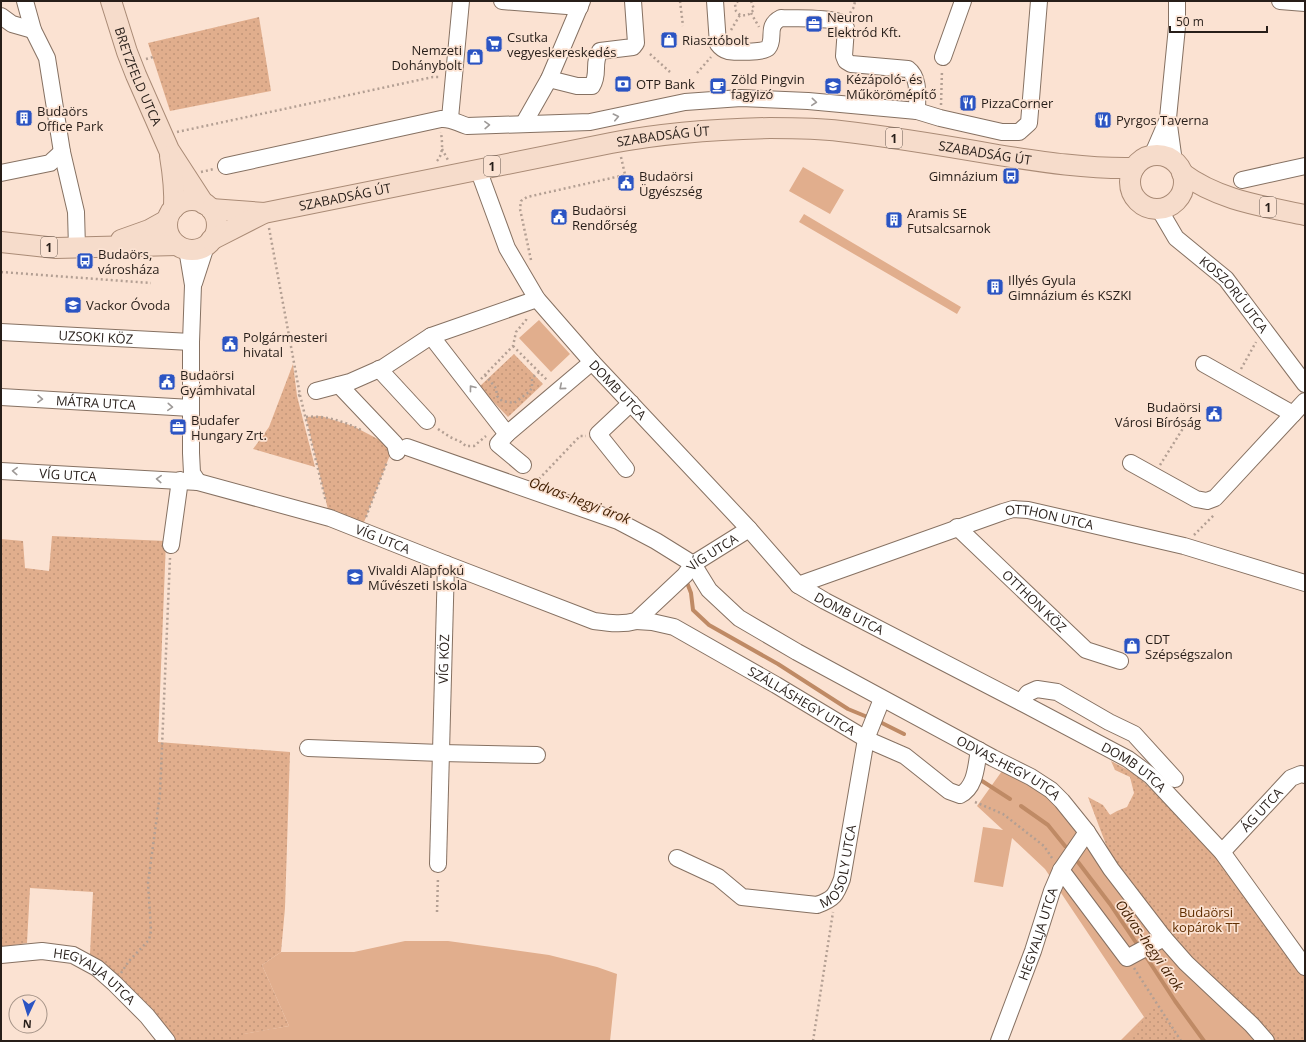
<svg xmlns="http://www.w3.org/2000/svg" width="1306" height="1042" font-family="'Open Sans',sans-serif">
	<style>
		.grass { fill: #e1ae8d }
		.park { fill: url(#park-dots) }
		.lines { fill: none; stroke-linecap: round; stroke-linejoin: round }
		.stream { stroke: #bf8a65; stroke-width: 4 }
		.minor-casing { stroke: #867162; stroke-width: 18 }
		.major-casing { stroke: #aa8b76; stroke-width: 22 }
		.path { stroke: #b39f93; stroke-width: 2.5; stroke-dasharray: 2 3; stroke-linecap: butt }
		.minor { stroke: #fff; stroke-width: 16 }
		.major { stroke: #f6dccb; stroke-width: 20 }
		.oneway { stroke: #9e9a98 }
		.labels { text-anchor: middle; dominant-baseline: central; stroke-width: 3.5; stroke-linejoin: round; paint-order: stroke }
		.shield { fill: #fbe2d2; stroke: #675950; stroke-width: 1 }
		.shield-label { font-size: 12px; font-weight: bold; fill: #271e19 }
		.poi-label { font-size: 13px; fill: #271e19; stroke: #fbe2d2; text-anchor: start }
		.street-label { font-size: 13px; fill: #271e19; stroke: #fbe2d2 }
		.park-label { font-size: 13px; fill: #602e00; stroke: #fbe2d2 }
		.water-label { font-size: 14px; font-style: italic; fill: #421f02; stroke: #fbe2d2 }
	</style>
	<defs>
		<pattern id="park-dots" width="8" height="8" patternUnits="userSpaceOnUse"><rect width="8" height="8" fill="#e1ae8d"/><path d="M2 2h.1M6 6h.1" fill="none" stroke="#c19579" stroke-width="1.8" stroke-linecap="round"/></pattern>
	</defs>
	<rect width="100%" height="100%" fill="#fbe2d2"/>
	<path class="grass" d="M803 167 844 190 830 214 789 191Z
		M804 214 961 307 957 314 799 222Z
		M539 320 570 354 551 372 519 338Z
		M1007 764 1031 777 1111 869 1198 827 1305 967V1041H1120L1144 1017 1045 869 1012 838 1003 887 974 882 983 827 1003 830 977 806Z
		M405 941H448L549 955 597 967 617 974 610 1041H243V1034L289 1026 262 965 281 952H354Z"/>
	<path class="park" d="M259 17 271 91 170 111 148 43Z
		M514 354 543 384 508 417 479 387Z
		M293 364 297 396 315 467 253 449 269 427Z
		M321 416 353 426 393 447 361 530 330 518 306 417Z
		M52 536 166 541 158 742 290 752 285 908 281 952 262 965 289 1026 244 1034 243 1041H174L113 971 90 954 93 892 30 888 27 943 1 947V539L23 541 25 568 49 571Z
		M1111 761 1137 775 1169 807 1305 966V1041H1272L1173 950 1119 879 1088 797 1103 805 1110 815 1117 811 1127 807 1134 793 1130 777 1115 770Z
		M1153 1005 1183 1041H1125L1131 1038Z"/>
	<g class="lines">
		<path class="stream" d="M686 580 691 593 693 610 709 625 778 664 848 709 865 716
			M878 721 904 734
			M979 779 1010 799
			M1021 806 1048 825 1065 846
			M1078 862 1110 904 1139 947
			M1143 952 1175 1001 1204 1041"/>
		<g class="minor-casing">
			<g id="minor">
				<path d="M25 1 33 30 47 58 62 152 76 212 77 248"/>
				<path d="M502 1 580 7"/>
				<path d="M715 1 718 44C721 48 724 50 728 51 735 52 764 53 768 48 776 38 765 26 781 18 799 19 821 17 839 22 843 23 844 25 846 28L844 56 846 61 851 64 908 69C920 78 917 97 917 111"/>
				<path d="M1280 1 1305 3"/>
				<path d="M1 16 12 24 33 30"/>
				<path d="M943 57 963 1"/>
				<path d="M549 79 577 86H592C600 73 592 64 600 51L633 47 636 43 633 1"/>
				<path d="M450 118 461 1"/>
				<path d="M524 123 549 79 582 1"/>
				<path d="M1152 156 1168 119"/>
				<path d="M1174 162 1168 118 1177 27V1"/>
				<path d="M226 166 441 119C451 118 457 123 467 126L590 122 685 102 741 98 808 101 917 111 940 118 1002 132H1019L1029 123 1039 1"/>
				<path id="s1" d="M478 169 507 248 537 299 592 362 749 529 798 585 825 601 1026 705 1128 759 1151 776 1222 852 1305 967"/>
				<path d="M1 173 50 163 62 152"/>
				<path d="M1242 180 1305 166"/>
				<path id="s2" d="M1159 209 1176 238 1226 279 1305 384"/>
				<path d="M187 249 193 285 191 342V453L192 473 198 482"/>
				<path d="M194 283 206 246"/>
				<path id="s3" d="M1 332 191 342"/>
				<path d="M431 336 507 434 592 362"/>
				<path d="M1204 364 1293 414"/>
				<path d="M379 369 427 421"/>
				<path d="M339 385 395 444 397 452"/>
				<path d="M316 391 350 382 384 367 431 336 537 299"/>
				<path id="s4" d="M1 397 191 408"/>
				<path d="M507 434 498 444 523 465"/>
				<path id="s5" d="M407 447 618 521 656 541 693 564 709 590 739 618 797 652 993 758 1031 777 1051 790 1062 801 1087 832 1111 869 1164 938 1186 963 1252 1025 1266 1041"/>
				<path d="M1131 463 1196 499 1207 501 1215 498 1305 401"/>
				<path d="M626 469 598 434 631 403"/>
				<path id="s6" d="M1 471 198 482 330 518 446 564 594 621C609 623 622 625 636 621L685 575 693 564 749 529"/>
				<path id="s7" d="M957 527 1086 650 1120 661"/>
				<path d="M171 545 180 480"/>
				<path id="s8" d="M798 585 1003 512 1013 509 1028 510 1184 546 1305 583"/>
				<path id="s9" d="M636 621 652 622 674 627 776 685 866 739 905 756 949 791 960 795C976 787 976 766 979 750"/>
				<path d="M1021 702 1028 693 1037 689 1057 692 1109 722 1134 734 1175 779"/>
				<path d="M308 748 441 753 537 755"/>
				<path id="s10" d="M1222 852 1291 778 1301 774 1305 775"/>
				<path id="s11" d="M677 858 718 877 742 897 817 905C834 899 836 895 842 879L866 739 882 699"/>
				<path id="s12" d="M438 864 446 564"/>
				<path d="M1061 870 1127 958 1164 938"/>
				<path id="s13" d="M1 955 42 951 73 955 97 968 114 983 147 1016 167 1041"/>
				<path id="s14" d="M999 1041 1033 951 1052 891 1061 870 1087 832"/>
			</g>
		</g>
		<g class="major-casing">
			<g id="major">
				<path id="s15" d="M111 1 127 52 136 75 169 150 204 204"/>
				<circle cx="1157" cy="182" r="27"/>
				<path d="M170 156C173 174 175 190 174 208"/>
				<path d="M1182 173C1218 200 1262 206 1305 215"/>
				<circle cx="192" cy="225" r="25"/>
				<path d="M211 209 264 213"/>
				<path d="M121 240 149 230 167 220"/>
				<path id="s16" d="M211 240 264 213 611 143C663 133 717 129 770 128 793 128 817 128 840 131 893 137 946 146 998 155 1043 162 1088 169 1134 168"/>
				<path d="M1 242 56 248 177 245"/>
			</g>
		</g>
		<path class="path" d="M680 1 683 26
			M738 1 735 4 736 11 740 15C747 16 750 15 754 9L751 1
			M751 13 759 27
			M850 13 854 7 855 1
			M731 30 740 15
			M650 54 670 72
			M146 59 153 57
			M697 73 711 57
			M941 105 942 70
			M177 132 433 77H440
			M442 149 448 160
			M621 157 626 179
			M437 161C444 153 442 142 441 132
			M201 172 214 169
			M269 228 300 395 297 396
			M531 260 520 209 521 201 527 197 625 175
			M1 272 151 283
			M513 346 548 381
			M1241 369 1256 342
			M485 375 496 388 497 396 502 401 514 403 529 392 532 388V378L539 372
			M481 379 513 346 516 332 526 320 527 316
			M300 395 326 502
			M306 417C325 415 343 421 361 430
			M438 429 450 437 461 442 466 446H474L486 436
			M1160 465 1187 422
			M539 479 580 436H586
			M366 517 387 462
			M1194 535 1215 514
			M975 802 1003 814 1044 846 1052 858
			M437 912 438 877
			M1134 968 1181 1041
			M121 973 129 961 149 940 151 931 148 883 160 794 170 558
			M813 1041 833 912"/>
		<use href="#minor" class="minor"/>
		<use href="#major" class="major"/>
	</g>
	<defs><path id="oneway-chevron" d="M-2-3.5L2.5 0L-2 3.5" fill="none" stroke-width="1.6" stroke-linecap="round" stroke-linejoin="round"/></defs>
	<g class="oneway">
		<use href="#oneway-chevron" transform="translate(814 102) rotate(5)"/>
		<use href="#oneway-chevron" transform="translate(616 117) rotate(-13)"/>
		<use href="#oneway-chevron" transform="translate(487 125) rotate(-2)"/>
		<use href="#oneway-chevron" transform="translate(562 387) rotate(140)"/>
		<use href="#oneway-chevron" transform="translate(472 388) rotate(-128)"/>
		<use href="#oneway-chevron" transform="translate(40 399) rotate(3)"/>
		<use href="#oneway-chevron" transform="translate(170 407) rotate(4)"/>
		<use href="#oneway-chevron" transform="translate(15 471) rotate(-177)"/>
		<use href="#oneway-chevron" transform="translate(159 479) rotate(-177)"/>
	</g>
	<defs>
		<g id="office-square" transform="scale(0.9)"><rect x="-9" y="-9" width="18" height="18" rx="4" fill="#2b54c3" stroke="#fbe2d2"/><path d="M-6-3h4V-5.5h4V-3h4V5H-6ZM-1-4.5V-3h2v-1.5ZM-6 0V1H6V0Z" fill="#fff"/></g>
		<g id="shop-square" transform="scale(0.9)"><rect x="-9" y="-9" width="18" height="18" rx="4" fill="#2b54c3" stroke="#fbe2d2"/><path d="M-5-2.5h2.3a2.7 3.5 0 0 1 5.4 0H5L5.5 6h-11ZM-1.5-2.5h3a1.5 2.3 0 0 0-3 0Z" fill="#fff"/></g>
		<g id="supermarket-square" transform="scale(0.9)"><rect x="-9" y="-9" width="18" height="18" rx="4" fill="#2b54c3" stroke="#fbe2d2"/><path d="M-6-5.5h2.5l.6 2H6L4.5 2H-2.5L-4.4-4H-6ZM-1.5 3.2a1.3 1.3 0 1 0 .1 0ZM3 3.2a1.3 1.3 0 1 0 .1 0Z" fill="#fff"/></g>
		<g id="bank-square" transform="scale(0.9)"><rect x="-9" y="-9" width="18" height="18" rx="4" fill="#2b54c3" stroke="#fbe2d2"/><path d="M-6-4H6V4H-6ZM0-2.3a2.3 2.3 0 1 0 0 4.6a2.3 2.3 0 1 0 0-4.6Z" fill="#fff"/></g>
		<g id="cafe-square" transform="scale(0.9)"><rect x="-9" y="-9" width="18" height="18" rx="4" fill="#2b54c3" stroke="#fbe2d2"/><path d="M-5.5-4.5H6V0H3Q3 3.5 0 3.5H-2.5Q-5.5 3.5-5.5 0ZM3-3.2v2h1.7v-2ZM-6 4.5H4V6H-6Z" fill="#fff"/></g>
		<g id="school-square" transform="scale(0.9)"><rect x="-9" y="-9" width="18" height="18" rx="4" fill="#2b54c3" stroke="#fbe2d2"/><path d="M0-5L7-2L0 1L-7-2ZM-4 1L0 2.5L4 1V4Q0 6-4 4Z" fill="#fff"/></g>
		<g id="restaurant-square" transform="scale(0.9)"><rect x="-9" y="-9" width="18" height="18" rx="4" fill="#2b54c3" stroke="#fbe2d2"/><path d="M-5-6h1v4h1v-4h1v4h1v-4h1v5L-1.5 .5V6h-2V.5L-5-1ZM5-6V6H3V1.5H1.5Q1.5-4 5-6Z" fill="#fff"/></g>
		<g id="building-square" transform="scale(0.9)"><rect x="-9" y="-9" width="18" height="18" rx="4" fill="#2b54c3" stroke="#fbe2d2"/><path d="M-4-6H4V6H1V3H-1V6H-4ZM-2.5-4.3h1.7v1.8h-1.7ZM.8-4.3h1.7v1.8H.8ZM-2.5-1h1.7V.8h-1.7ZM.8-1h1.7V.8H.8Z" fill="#fff"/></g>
		<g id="bus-square" transform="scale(0.9)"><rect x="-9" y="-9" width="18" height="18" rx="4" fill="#2b54c3" stroke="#fbe2d2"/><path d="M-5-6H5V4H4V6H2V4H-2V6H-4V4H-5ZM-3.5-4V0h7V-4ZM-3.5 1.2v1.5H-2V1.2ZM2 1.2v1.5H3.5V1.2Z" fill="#fff"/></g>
		<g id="civic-square" transform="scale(0.9)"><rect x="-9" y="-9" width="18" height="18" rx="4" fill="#2b54c3" stroke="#fbe2d2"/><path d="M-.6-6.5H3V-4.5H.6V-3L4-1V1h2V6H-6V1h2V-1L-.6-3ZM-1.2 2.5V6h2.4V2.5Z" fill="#fff"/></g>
	</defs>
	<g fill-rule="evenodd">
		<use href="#office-square" x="814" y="24"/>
		<use href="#shop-square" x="669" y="40"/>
		<use href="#supermarket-square" x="494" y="44"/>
		<use href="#shop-square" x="475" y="57"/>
		<use href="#bank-square" x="623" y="84"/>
		<use href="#cafe-square" x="718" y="86"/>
		<use href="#school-square" x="833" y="86"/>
		<use href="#restaurant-square" x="968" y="103"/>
		<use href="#building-square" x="24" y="118"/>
		<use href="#restaurant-square" x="1103" y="120"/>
		<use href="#bus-square" x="1011" y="176"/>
		<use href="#civic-square" x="626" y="183"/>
		<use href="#civic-square" x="559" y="217"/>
		<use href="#building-square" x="894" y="220"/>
		<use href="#bus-square" x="85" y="261"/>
		<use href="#building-square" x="995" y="287"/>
		<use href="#school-square" x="73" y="305"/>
		<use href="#civic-square" x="230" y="344"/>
		<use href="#civic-square" x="167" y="382"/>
		<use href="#civic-square" x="1214" y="414"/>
		<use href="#office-square" x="178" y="427"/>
		<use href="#school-square" x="355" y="577"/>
		<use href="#shop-square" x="1132" y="646"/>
	</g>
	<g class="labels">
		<g class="shield">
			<rect x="886" y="128" width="16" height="20" rx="3"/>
			<rect x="484" y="156" width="16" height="20" rx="3"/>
			<rect x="1260" y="197" width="16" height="20" rx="3"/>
			<rect x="41" y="237" width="16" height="20" rx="3"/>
		</g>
		<g class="shield-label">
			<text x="894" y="138">1</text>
			<text x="492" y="166">1</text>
			<text x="1268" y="207">1</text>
			<text x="49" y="247">1</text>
		</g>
		<g class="poi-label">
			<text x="827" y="17">Neuron<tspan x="827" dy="15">Elektród Kft.</tspan></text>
			<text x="507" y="37">Csutka<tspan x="507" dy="15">vegyeskereskedés</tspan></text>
			<text x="682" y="40">Riasztóbolt</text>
			<text x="462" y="50" text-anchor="end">Nemzeti<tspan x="462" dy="15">Dohánybolt</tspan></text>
			<text x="731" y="79">Zöld Pingvin<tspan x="731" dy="15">fagyizó</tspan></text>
			<text x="846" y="79">Kézápoló- és<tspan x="846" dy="15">Műkörömépítő</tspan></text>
			<text x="636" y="84">OTP Bank</text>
			<text x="981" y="103">PizzaCorner</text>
			<text x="37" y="111">Budaörs<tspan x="37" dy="15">Office Park</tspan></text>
			<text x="1116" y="120">Pyrgos Taverna</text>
			<text x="639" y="176">Budaörsi<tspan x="639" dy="15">Ügyészség</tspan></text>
			<text x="998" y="176" text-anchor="end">Gimnázium</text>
			<text x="572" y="210">Budaörsi<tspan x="572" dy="15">Rendőrség</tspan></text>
			<text x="907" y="213">Aramis SE<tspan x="907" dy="15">Futsalcsarnok</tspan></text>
			<text x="98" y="254">Budaörs,<tspan x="98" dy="15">városháza</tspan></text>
			<text x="1008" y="280">Illyés Gyula<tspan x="1008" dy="15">Gimnázium és KSZKI</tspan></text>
			<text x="86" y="305">Vackor Óvoda</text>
			<text x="243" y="337">Polgármesteri<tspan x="243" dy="15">hivatal</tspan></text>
			<text x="180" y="375">Budaörsi<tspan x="180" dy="15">Gyámhivatal</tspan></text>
			<text x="1201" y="407" text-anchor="end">Budaörsi<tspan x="1201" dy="15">Városi Bíróság</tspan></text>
			<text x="191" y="420">Budafer<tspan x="191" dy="15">Hungary Zrt.</tspan></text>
			<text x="368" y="570">Vivaldi Alapfokú<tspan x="368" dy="15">Művészeti Iskola</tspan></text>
			<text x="1145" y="639">CDT<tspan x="1145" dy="15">Szépségszalon</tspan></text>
		</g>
		<g class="street-label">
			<text stroke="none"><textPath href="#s15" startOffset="80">BRETZFELD UTCA</textPath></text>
			<text stroke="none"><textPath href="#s16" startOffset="466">SZABADSÁG ÚT</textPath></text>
			<text stroke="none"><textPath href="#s16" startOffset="790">SZABADSÁG ÚT</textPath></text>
			<text stroke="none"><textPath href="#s16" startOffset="142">SZABADSÁG ÚT</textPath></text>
			<text stroke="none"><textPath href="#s2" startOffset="115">KOSZORÚ UTCA</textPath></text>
			<text stroke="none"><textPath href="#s3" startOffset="95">UZSOKI KÖZ</textPath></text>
			<text stroke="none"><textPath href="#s1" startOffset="265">DOMB UTCA</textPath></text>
			<text stroke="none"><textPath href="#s4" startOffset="95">MÁTRA UTCA</textPath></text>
			<text stroke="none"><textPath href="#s6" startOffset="67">VÍG UTCA</textPath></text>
			<text stroke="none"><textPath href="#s8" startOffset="265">OTTHON UTCA</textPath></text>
			<text stroke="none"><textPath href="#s6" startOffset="391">VÍG UTCA</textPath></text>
			<text stroke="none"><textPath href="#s6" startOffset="763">VÍG UTCA</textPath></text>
			<text stroke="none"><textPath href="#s7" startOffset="107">OTTHON KÖZ</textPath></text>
			<text stroke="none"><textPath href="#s1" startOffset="589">DOMB UTCA</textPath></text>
			<text stroke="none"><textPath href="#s12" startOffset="205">VÍG KÖZ</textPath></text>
			<text stroke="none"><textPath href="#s9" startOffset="186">SZÁLLÁSHEGY UTCA</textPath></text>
			<text stroke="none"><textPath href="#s5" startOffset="690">ODVAS-HEGY UTCA</textPath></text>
			<text stroke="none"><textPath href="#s1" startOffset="913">DOMB UTCA</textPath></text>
			<text stroke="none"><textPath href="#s10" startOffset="58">ÁG UTCA</textPath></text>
			<text stroke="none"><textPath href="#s11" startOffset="200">MOSOLY UTCA</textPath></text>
			<text stroke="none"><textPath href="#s14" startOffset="114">HEGYALJA UTCA</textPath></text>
			<text stroke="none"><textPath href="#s13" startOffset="101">HEGYALJA UTCA</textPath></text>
		</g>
		<g class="park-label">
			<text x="1206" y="912">Budaörsi<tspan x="1206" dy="15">kopárok TT</tspan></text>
		</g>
		<g class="water-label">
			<text transform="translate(580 500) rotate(21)">Odvas-hegyi árok</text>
			<text transform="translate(1150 945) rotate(55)">Odvas-hegyi árok</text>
		</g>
	</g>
	<rect width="1306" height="1042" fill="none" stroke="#271e19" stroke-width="4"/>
	<g transform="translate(28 1014) rotate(184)"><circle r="19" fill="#fbe2d2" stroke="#a69488"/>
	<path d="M0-3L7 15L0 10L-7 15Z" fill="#2b54c3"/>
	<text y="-6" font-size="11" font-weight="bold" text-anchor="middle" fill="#271e19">N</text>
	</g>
	<path d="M1170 26v6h97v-6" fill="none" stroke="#271e19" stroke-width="2"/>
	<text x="1176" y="26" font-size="12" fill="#271e19" stroke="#fbe2d2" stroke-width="3" paint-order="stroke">50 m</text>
</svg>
